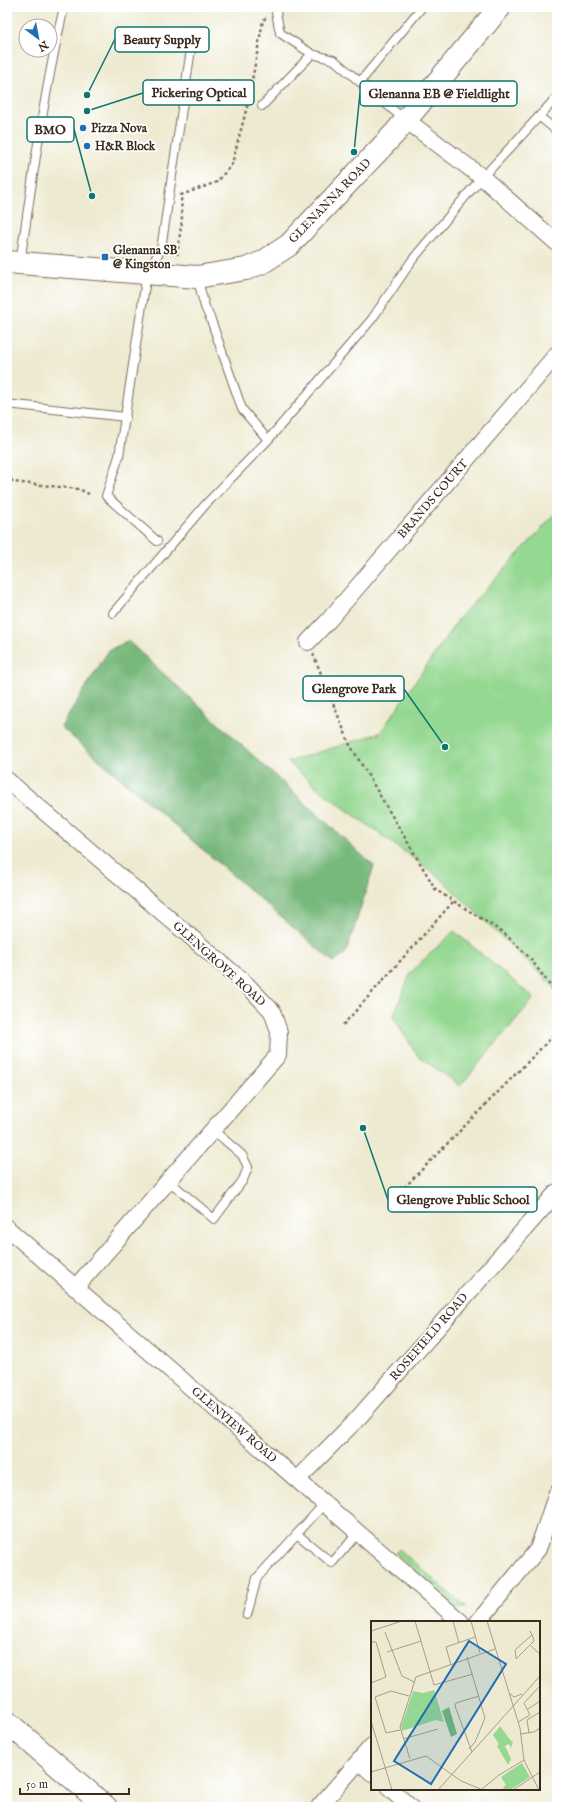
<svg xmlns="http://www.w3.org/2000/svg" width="564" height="1814" font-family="'IM FELL English',serif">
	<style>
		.green { fill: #94d891; stroke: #688158 }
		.forest { fill: #77b87b; stroke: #59714c }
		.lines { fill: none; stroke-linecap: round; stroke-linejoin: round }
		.lane-casing { stroke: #7a6d5d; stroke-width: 10 }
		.street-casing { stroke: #7a6d5d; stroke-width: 18 }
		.secondary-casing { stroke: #7a6d5d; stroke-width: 24 }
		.path { stroke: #7a6d5d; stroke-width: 2.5; stroke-dasharray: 3 3; stroke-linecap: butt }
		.lane { stroke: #fff; stroke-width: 8 }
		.street { stroke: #fff; stroke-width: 16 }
		.secondary { stroke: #fff; stroke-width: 22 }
		.poi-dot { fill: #1f6fb2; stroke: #fff; stroke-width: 1.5 }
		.labels { text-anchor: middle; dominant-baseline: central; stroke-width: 3.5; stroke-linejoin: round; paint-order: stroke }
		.poi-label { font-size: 12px; font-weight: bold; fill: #3b2a1e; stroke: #fff; text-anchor: start }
		.street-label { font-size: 12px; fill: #3b2a1e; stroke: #fff }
		.inset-road { fill: none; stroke: #a69d89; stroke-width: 1 }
		.view { fill: #1f6fb2; fill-opacity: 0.15; stroke: #1f6fb2; stroke-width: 2 }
		.inset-edge { fill: none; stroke: #3b2a1e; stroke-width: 2 }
		.leader { fill: none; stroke: #0f766e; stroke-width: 1.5 }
		.callout-dot { fill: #0f766e; stroke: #fff; stroke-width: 1.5 }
		.callout { fill: #fff; stroke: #0f766e; stroke-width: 1.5 }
		.callout-label { font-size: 13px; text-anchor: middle; font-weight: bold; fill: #3b2a1e }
	</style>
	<rect width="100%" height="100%" fill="#fff"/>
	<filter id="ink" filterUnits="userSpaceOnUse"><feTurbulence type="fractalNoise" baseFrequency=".025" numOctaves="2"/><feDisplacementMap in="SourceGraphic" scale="8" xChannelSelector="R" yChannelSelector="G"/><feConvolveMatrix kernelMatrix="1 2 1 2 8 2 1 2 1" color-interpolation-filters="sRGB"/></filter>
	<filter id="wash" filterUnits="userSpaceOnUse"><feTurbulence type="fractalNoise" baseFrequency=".012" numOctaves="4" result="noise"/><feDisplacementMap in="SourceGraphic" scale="16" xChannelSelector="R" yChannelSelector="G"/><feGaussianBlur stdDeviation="0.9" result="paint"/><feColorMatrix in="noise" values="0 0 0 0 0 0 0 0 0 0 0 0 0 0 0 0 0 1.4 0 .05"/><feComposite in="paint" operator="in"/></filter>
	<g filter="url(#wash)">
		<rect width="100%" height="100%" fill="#eeead1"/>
		<path class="green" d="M557 512V990L439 877 321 791 288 762 380 733 460 617Z
			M454 931 534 998 460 1086 418 1056 393 1017 411 972Z
			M399 1549 466 1608 458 1609 395 1553Z"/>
		<path class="forest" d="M128 641 374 866 346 953 333 962 61 727 109 650Z"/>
	</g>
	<g filter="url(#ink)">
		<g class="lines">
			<g class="lane-casing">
				<path id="lane" d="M275 7 280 33 312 54 334 60 405 120
					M360 82 422 7
					M262 106 312 54
					M540 117 557 131
					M20 263C33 177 44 91 64 7
					M197 277 205 307 211 320 242 409 268 440
					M7 404 126 417
					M157 541 106 496 119 456 147 273 161 249 191 49
					M113 613 206 504 268 440 372 319 413 259 471 190 557 97
					M169 1181 214 1219 243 1180 248 1167 242 1155 213 1130
					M297 1534 332 1563 358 1533
					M247 1615 257 1578 325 1503"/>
			</g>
			<g class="street-casing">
				<path id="street" d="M406 120 483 178 557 243
					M308 642 329 620 557 354
					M7 780 246 984 272 1011 279 1032 278 1055 75 1288
					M7 1228 461 1622
					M298 1479 359 1417 557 1192
					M478 1622 538 1549 557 1493
					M359 1761 372 1773
					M390 1789 410 1807
					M319 1807 372 1746"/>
			</g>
			<g class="secondary-casing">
				<path id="secondary" d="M7 262 197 277 246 269 263 262 289 245 395 133 500 7
					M7 1722 106 1807"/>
			</g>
			<path class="path" d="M177 255 182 220 181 195 217 182 232 164 248 103 263 20 266 18
				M7 475 13 482 79 489 89 494
				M313 654 350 745 436 890 504 933 530 958 557 995
				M343 1025 453 902
				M396 1196 557 1032"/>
			<use href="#lane" class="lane"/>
			<use href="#street" class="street"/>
			<use href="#secondary" class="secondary"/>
		</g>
	</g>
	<g class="poi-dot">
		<circle cx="83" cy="128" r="4"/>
		<circle cx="87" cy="146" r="4"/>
		<rect x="101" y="253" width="8" height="8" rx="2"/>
	</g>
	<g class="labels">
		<g class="poi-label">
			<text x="91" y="128">Pizza Nova</text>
			<text x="95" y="146">H&amp;R Block</text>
			<text x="113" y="250">Glenanna SB<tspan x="113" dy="14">@ Kingston</tspan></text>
		</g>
		<g class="street-label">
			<text transform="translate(330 201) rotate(-46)">GLENANNA ROAD</text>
			<text transform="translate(433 499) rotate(-49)">BRANDS COURT</text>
			<text transform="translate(219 964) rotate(42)">GLENGROVE ROAD</text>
			<text transform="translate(429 1337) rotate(-49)">ROSEFIELD ROAD</text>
			<text transform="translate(234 1425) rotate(41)">GLENVIEW ROAD</text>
		</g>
	</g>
	<g transform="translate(371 1621)">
		<rect width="169" height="169" fill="#eeead1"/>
		<path d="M63 69 73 101 65 99 31 110 30 106 42 70 52 72ZM129 105 140 120H142L140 127 138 123 134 125 140 138 137 144 126 125 128 123 122 114ZM151 142 159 156 139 169H134L132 166 135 164 130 156Z" fill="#94d891"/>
		<path d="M78 86 86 113 80 116 71 90Z" fill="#77b87b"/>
		<path class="inset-road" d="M44 0 63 64 102 53M82 0 88 22M100 0 109 32M116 0 149 107 153 139 168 169M0 10 31 0M159 10 161 14 163 19 162 21 145 38 144 29 161 14M14 11 31 55 43 61M0 21H5L15 56 0 62M160 25 169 33M16 31 50 20M96 36 114 97 104 121 98 128M80 44 75 26 104 16M138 72 143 76 151 73M157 88 169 80M0 100 21 169M147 101 159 94 153 82 169 65M29 109 15 112 4 76 20 70 38 75M158 112 156 99 169 91M149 113 163 111 169 107M32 118 67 108M101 131 84 85 85 82 108 75M39 138 29 106 45 56 124 28M0 151 55 135 90 160 112 169M111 168 128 154 153 139M67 169 169 55M142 169 169 151"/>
		<path class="view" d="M98 20 135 43 60 163 23 140Z"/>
		<rect width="169" height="169" class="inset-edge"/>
	</g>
	<path class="leader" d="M87 95L115 39M87 111L143 93M354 152L360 93M92 196L74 129M445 747L404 689M363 1128L388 1200"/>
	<g class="callout-dot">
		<circle cx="87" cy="95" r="4"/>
		<circle cx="87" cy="111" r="4"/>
		<circle cx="354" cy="152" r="4"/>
		<circle cx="92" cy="196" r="4"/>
		<circle cx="445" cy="747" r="4"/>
		<circle cx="363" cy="1128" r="4"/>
	</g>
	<g class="callout">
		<rect x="115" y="27" width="94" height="25" rx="4"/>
		<rect x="143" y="80" width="111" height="25" rx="4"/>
		<rect x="360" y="81" width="157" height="25" rx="4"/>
		<rect x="27" y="117" width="47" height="25" rx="4"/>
		<rect x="303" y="676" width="101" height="25" rx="4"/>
		<rect x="388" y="1187" width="149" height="25" rx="4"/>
	</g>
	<g class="callout-label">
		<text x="162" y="44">Beauty Supply</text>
		<text x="199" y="97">Pickering Optical</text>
		<text x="439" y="98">Glenanna EB @ Fieldlight</text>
		<text x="50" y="134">BMO</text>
		<text x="354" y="693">Glengrove Park</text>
		<text x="463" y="1204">Glengrove Public School</text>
	</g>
	<rect width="564" height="1814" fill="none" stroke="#fff" stroke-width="24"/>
	<g transform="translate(38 38) rotate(148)"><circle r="19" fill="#ffffff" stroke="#b1aaa5"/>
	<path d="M0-3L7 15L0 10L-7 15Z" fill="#1f6fb2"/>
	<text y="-6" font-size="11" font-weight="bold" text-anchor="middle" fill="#3b2a1e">N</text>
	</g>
	<path d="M20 1788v6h109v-6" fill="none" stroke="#3b2a1e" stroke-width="2"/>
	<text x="26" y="1788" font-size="12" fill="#3b2a1e" stroke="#ffffff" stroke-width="3" paint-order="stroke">50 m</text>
</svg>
